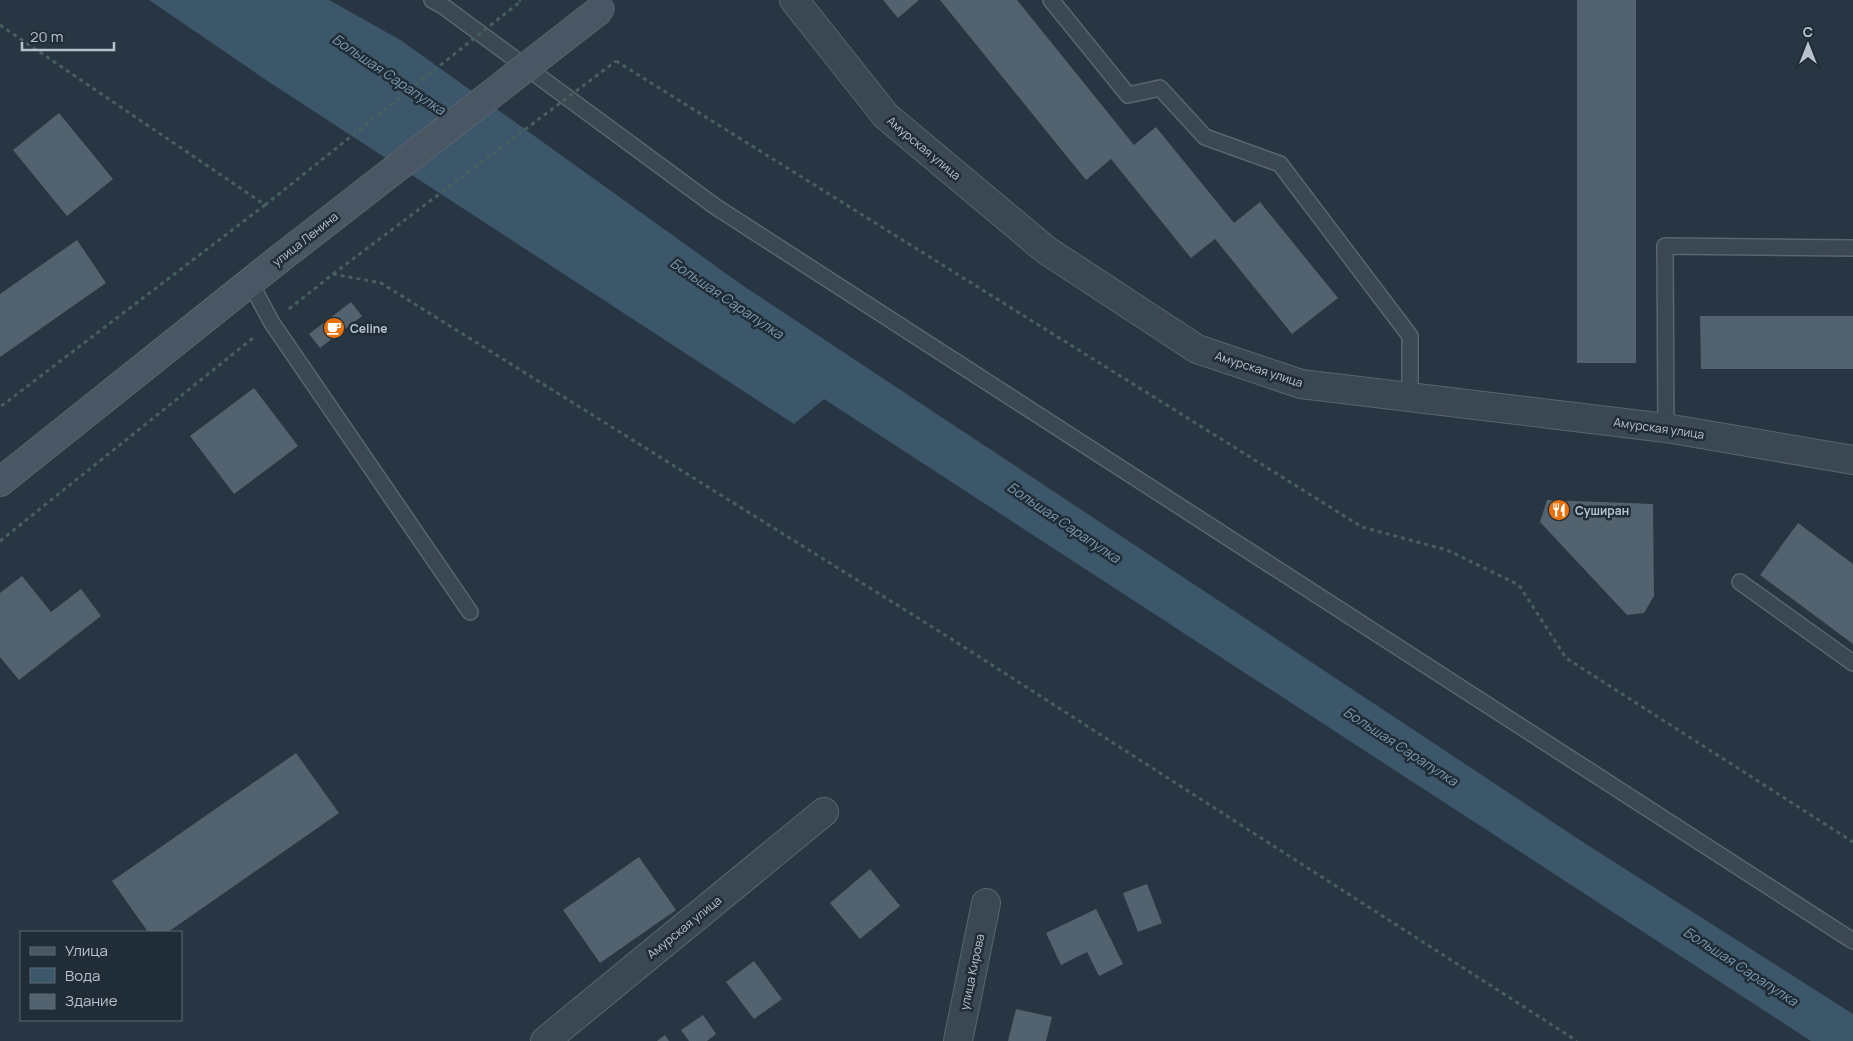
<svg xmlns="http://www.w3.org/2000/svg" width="1853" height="1041" font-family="Manrope,sans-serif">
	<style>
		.water { fill: #3d576a }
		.building { fill: #52636f }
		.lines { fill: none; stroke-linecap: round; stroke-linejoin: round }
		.service-casing { stroke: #59656f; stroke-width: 18 }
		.minor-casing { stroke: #59656f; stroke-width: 30 }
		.secondary-casing { stroke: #59656f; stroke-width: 30 }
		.path { stroke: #475f5e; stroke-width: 3; stroke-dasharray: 4 4; stroke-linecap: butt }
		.service { stroke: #3b4852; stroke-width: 15 }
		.minor { stroke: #3b4852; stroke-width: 28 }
		.secondary { stroke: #495765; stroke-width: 28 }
		.secondary-bridge-casing { stroke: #59656f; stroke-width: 30; stroke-linecap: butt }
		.path-bridge { stroke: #475f5e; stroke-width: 3; stroke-dasharray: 4 4; stroke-linecap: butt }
		.secondary-bridge { stroke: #495765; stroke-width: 28 }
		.labels { text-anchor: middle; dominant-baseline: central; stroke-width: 5; stroke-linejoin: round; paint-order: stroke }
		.street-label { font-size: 12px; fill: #b8c2cc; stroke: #202d37 }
		.poi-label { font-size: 12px; font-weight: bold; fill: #b8c2cc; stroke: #202d37; text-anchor: start }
		.water-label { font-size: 14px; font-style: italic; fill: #7997ae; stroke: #202d37 }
	</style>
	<rect width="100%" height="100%" fill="#273642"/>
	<path class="water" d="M149 0H329L402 41 742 285 1589 846 1853 1014V1041H1811L824 399 794 424 269 82Z"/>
	<path class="building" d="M883 0H919L898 18Z
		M940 0H1017L1134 145 1156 127 1234 223 1260 202 1338 298 1292 334 1215 239 1191 258 1111 159 1086 180Z
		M1577 0H1636V363H1577Z
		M59 113 113 179 67 216 13 150Z
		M77 240 106 283 0 357V294Z
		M351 302 362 316 320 348 309 334Z
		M1700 316H1853V369H1701Z
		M254 388 298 446 234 494 190 436Z
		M1547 500 1653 504 1654 596 1644 613 1627 615 1540 522Z
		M1798 523 1853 564V644L1760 575Z
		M22 576 51 612 81 589 101 616 19 680 0 657V593Z
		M296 753 339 813 168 932H148L112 881Z
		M639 857 676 910 600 963 563 910Z
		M870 869 900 906 860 939 830 903Z
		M1147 884 1162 923 1138 932 1123 893Z
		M1096 909 1123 964 1099 976 1087 952 1061 965 1046 933Z
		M754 961 782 999 754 1019 726 982Z
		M1016 1009 1052 1017 1046 1041H1008Z
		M703 1015 716 1034 707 1041H689L681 1030Z
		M665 1035 669 1041H657Z"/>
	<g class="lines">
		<g class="service-casing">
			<path id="service" d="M432 0 443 6 716 207 1853 941
				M1051 0 1128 95 1160 88 1205 137 1280 164 1410 336V397
				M250 282 272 323 470 612
				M1666 428 1665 246 1853 248
				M1740 582 1853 663"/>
		</g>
		<g class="minor-casing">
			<path id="minor" d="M794 0 886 116 1046 250 1197 349 1301 384 1666 428 1853 460
				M545 1041 824 812
				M958 1041 986 903"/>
		</g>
		<g class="secondary-casing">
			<path id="secondary" d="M0 482 278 260"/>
		</g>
		<path class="path" d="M519 0 521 1
			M0 25 265 205 0 407
			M616 61 1362 527 1447 550 1519 585 1566 658 1853 842
			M289 309 333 274 381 283 950 638 1577 1041
			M0 541 253 338"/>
		<use href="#service" class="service"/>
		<use href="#minor" class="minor"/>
		<use href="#secondary" class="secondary"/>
		<g class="secondary-bridge-casing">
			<path id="secondary-bridge" d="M278 260 601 9"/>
		</g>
		<path class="path-bridge" d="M265 205 521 1
			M333 274 616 61"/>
		<use href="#secondary-bridge" class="secondary-bridge"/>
	</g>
	<defs>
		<g id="cafe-disc" transform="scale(1.125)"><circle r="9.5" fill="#e8710a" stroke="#202d37"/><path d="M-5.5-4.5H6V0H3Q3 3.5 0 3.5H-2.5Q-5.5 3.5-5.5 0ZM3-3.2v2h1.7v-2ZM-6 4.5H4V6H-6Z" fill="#fff"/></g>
		<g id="restaurant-disc" transform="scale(1.125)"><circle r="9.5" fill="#e8710a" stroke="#202d37"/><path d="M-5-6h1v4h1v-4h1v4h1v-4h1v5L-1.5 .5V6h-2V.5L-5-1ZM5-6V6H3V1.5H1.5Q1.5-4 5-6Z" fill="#fff"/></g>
	</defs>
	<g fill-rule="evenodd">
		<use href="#cafe-disc" x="334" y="328"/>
		<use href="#restaurant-disc" x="1559" y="510"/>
	</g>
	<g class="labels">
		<g class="street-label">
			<text transform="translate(924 148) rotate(40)">Амурская улица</text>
			<text transform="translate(305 239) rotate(-38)">улица Ленина</text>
			<text transform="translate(1259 369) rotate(18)">Амурская улица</text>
			<text transform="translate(1659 428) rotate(8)">Амурская улица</text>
			<text transform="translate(684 927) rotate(-39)">Амурская улица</text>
			<text transform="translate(972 972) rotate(-78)">улица Кирова</text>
		</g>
		<g class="poi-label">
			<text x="350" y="328">Celine</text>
			<text x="1575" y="510">Суширан</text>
		</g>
		<g class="water-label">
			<text transform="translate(389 74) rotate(34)">Большая Сарапулка</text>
			<text transform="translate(727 298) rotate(34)">Большая Сарапулка</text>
			<text transform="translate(1064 522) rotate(34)">Большая Сарапулка</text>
			<text transform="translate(1401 746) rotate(33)">Большая Сарапулка</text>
			<text transform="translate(1741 966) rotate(33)">Большая Сарапулка</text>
		</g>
	</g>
	<rect x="20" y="931" width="162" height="90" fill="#202d37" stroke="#5d6973"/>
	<rect x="30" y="947" width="25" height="8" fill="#495765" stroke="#5d6973"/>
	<text x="65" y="956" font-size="15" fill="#b8c2cc">Улица</text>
	<rect x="30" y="968" width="25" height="15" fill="#3d576a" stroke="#5d6973"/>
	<text x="65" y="981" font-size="15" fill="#b8c2cc">Вода</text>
	<rect x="30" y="994" width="25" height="15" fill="#52636f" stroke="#5d6973"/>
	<text x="65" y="1006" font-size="15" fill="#b8c2cc">Здание</text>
	<g transform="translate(1808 45)" stroke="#202d37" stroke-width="4" paint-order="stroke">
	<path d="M0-4L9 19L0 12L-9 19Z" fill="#b8c2cc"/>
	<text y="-8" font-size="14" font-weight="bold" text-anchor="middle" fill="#b8c2cc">С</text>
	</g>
	<path d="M22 42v8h92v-8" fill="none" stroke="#b8c2cc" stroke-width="2.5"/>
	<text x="30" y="42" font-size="15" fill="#b8c2cc" stroke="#202d37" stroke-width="4" paint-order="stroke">20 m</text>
</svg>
